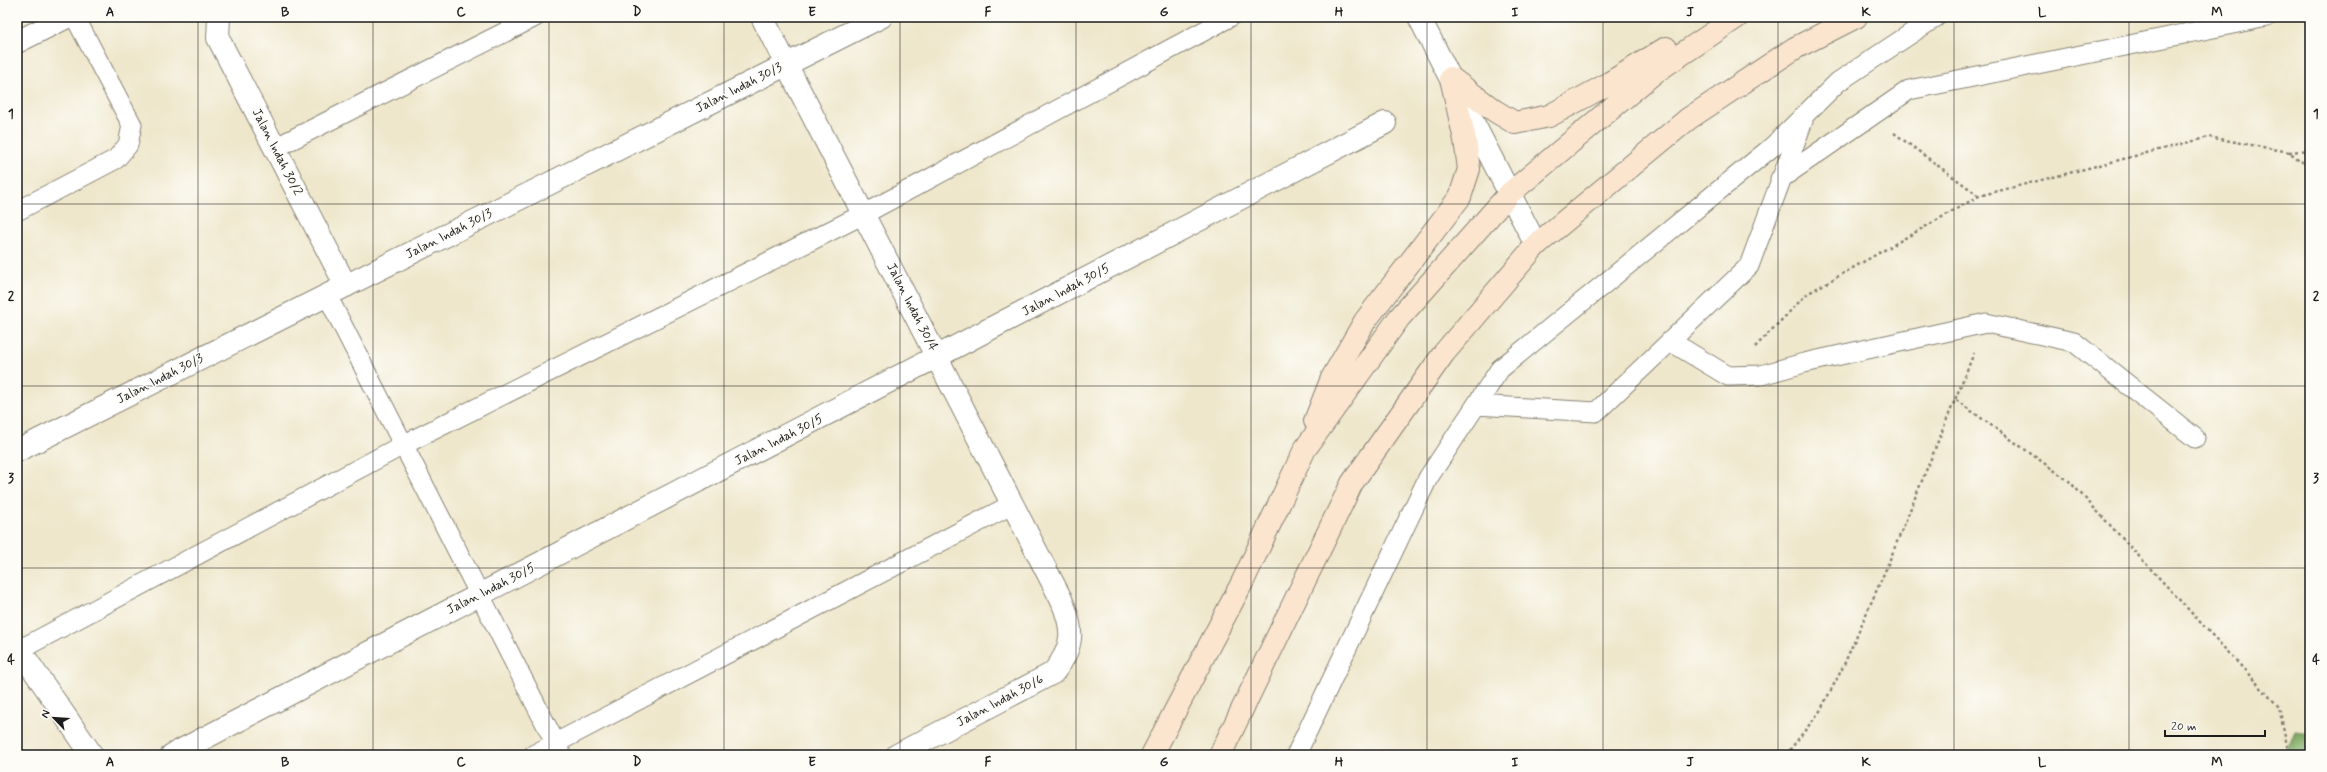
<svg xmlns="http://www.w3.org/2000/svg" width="2327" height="772" font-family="Mynerve,sans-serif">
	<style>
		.forest { fill: #7ea961; stroke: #4d623e }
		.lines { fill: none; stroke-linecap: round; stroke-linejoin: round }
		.lane-casing { stroke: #868274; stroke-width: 21 }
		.street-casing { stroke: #868274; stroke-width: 24 }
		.secondary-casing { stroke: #868274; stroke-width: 24 }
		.path { stroke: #868274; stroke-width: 2.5; stroke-dasharray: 3 3; stroke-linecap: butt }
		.lane { stroke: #fff; stroke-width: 19 }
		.street { stroke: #fff; stroke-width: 22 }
		.secondary { stroke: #fbe5cf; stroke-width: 22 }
		.grid { fill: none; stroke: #1c1c1c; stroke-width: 1; stroke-opacity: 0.55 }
		.labels { text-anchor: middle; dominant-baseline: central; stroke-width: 3; stroke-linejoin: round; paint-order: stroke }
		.street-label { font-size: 13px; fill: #1c1c1c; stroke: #fdfcf7 }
		.neatline { fill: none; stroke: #1c1c1c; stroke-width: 1.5 }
		.grid-label { font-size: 13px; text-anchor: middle; font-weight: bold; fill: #1c1c1c }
	</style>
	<rect width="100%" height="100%" fill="#fdfcf7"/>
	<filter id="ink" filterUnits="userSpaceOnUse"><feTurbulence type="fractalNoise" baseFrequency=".025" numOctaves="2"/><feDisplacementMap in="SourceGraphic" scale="8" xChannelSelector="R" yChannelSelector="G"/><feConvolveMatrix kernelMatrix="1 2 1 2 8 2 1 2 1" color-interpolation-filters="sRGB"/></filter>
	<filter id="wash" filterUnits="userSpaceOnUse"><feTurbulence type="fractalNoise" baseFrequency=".012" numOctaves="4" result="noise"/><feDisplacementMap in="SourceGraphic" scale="16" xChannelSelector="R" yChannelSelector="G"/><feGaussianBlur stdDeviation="0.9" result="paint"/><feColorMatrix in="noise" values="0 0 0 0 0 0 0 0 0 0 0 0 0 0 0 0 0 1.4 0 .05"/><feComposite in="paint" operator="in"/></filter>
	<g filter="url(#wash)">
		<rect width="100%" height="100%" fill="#efe7cc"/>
		<path class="forest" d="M2295 731 2310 733V755H2284Z"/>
	</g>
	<g filter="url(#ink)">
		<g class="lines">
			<g class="lane-casing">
				<path id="lane" d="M275 148 535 17
					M1780 179 1909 90 2267 17
					M17 211 116 159 128 145 132 125 75 17
					M327 295 561 754
					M1670 341 1728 376 1761 375 1804 363 1986 323 2074 342 2195 438
					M1476 405 1596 412 1749 266 1803 121
					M19 650 403 445 864 214 1230 17
					M533 755 1013 504
					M1296 755 1428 478 1500 369 1772 147 1838 82 1936 17"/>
			</g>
			<g class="street-casing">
				<path id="street" d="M219 17 218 38 346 286
					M762 17 1061 599C1074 629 1075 646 1053 673L897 755
					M1419 17 1536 245
					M17 42 67 17
					M17 451 881 17
					M17 646 92 755
					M172 755 1385 123"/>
			</g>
			<g class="secondary-casing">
				<path id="secondary" d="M1451 78 1495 111 1515 123 1549 116 1606 85 1666 48
					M1315 421 1332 378 1365 321 1460 197 1469 169 1465 140 1451 78
					M1152 755 1243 581 1305 449 1399 318 1509 194 1655 72 1737 17
					M1220 755 1352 483 1444 353 1536 245 1688 119 1795 48 1856 17"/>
			</g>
			<path class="path" d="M1894 133 1979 196
				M2289 152 2310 150
				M1755 347 1807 294 1979 196 2209 137 2289 152 2310 168
				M1956 400 2069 481 2279 707 2289 755
				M1786 755 1820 711 1842 669 1886 569 1974 353"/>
			<use href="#lane" class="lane"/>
			<use href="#street" class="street"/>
			<use href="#secondary" class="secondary"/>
		</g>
	</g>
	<path class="grid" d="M198 17V755M373 17V755M549 17V755M724 17V755M900 17V755M1076 17V755M1251 17V755M1427 17V755M1603 17V755M1778 17V755M1954 17V755M2129 17V755M17 204H2310M17 386H2310M17 568H2310"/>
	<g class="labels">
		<g class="street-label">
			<text transform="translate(739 88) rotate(-27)">Jalan Indah 30/3</text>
			<text transform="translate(277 152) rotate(63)">Jalan Indah 30/2</text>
			<text transform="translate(449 234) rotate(-27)">Jalan Indah 30/3</text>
			<text transform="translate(1066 290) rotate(-28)">Jalan Indah 30/5</text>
			<text transform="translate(912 307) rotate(63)">Jalan Indah 30/4</text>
			<text transform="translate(160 379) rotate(-27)">Jalan Indah 30/3</text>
			<text transform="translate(779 440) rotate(-27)">Jalan Indah 30/5</text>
			<text transform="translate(491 589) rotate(-27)">Jalan Indah 30/5</text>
			<text transform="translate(1000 701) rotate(-28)">Jalan Indah 30/6</text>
		</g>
	</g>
	<rect width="2327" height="772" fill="none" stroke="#fdfcf7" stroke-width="44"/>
	<g transform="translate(54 718) rotate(295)" stroke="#fdfcf7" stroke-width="3" paint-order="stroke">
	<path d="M0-3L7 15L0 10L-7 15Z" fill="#1c1c1c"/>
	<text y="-6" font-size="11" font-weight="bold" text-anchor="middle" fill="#1c1c1c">N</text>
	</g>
	<path d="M2165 730v6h100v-6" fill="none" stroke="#1c1c1c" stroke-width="2"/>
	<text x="2171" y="730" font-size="12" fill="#1c1c1c" stroke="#fdfcf7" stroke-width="3" paint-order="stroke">20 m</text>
	<rect x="22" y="22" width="2283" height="728" class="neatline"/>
	<g class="grid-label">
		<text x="110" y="16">A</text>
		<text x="285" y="16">B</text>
		<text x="461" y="16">C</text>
		<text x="637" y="16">D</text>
		<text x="812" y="16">E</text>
		<text x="988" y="16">F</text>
		<text x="1164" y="16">G</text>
		<text x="1339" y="16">H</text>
		<text x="1515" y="16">I</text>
		<text x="1690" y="16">J</text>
		<text x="1866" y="16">K</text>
		<text x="2042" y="16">L</text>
		<text x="2217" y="16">M</text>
		<text x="11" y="118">1</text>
		<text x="2316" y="118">1</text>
		<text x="11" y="300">2</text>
		<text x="2316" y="300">2</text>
		<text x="11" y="482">3</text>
		<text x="2316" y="482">3</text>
		<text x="11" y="664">4</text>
		<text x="2316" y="664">4</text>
		<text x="110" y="766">A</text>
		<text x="285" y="766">B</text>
		<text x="461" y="766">C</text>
		<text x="637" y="766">D</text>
		<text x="812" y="766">E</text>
		<text x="988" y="766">F</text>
		<text x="1164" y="766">G</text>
		<text x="1339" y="766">H</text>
		<text x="1515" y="766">I</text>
		<text x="1690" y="766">J</text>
		<text x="1866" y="766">K</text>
		<text x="2042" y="766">L</text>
		<text x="2217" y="766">M</text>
	</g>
</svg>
